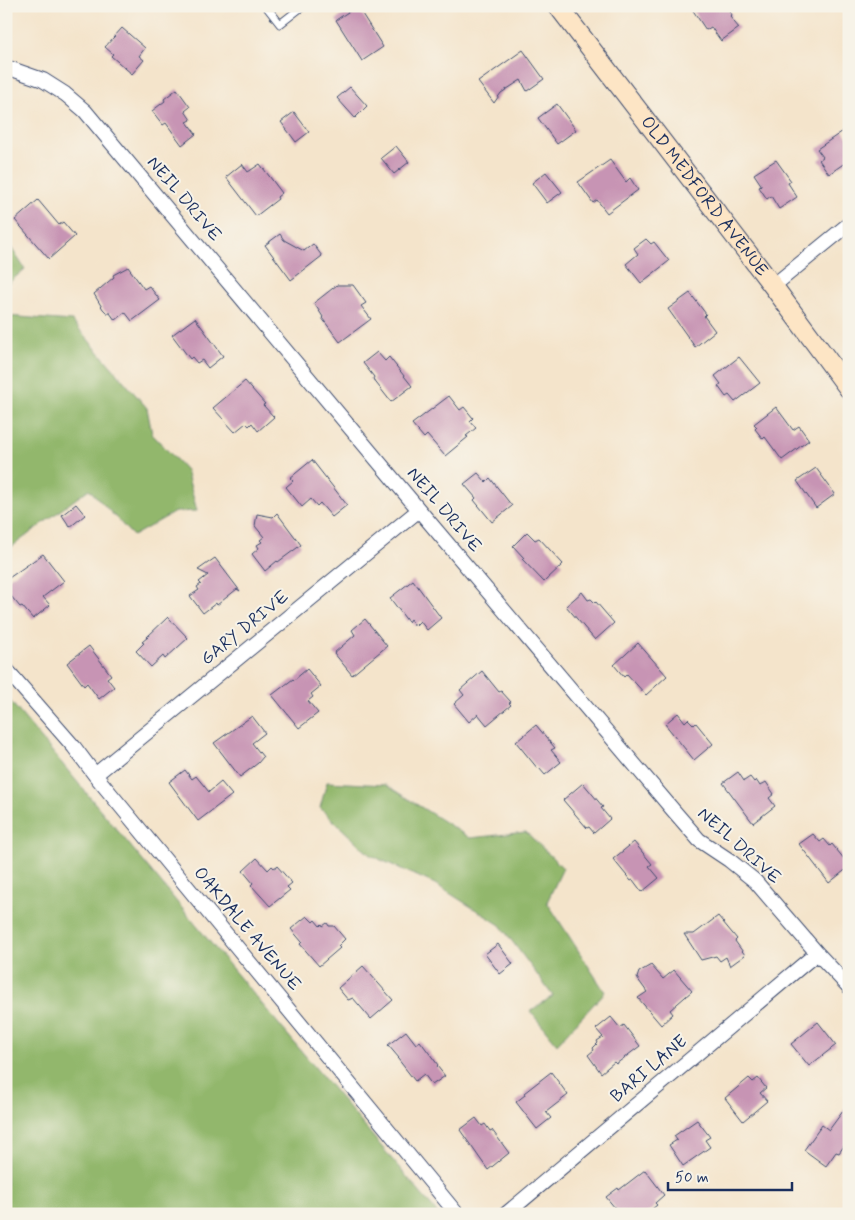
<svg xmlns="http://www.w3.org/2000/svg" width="855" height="1220" font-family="Mynerve,sans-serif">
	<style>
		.forest { fill: #92b76c; stroke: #567365 }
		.building { fill: #c794b4 }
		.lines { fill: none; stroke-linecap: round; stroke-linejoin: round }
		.lane-casing { stroke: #3c4a6e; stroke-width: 9 }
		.street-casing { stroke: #3c4a6e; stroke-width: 16 }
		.secondary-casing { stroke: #3c4a6e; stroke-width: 21 }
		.lane { stroke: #fff; stroke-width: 7 }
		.street { stroke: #fff; stroke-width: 14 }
		.secondary { stroke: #fde5c5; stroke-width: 19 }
		.labels { text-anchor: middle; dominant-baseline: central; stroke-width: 4; stroke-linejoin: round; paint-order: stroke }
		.street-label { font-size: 18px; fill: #1b2f5e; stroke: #f7f3e8 }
	</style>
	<rect width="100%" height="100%" fill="#f7f3e8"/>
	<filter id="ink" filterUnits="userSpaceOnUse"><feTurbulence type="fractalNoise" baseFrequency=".02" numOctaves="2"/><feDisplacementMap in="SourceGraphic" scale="10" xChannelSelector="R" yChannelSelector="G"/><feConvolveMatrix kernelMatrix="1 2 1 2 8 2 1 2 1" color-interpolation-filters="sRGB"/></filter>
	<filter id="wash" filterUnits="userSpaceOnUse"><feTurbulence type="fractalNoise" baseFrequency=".0096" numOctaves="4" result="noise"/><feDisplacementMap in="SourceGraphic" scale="20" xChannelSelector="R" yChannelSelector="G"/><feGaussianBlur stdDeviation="1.12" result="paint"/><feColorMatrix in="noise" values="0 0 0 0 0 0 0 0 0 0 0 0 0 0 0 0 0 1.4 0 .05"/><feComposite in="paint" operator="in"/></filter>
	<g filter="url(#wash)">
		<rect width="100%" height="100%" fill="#f4e4cb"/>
		<path class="forest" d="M6 240 25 269 6 285Z
			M6 316 72 321 147 408 152 434 186 470 197 511 175 512 133 536 89 489 6 551V353L9 350 6 347Z
			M6 696 225 960 438 1214H6Z
			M327 782 386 785 470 838 526 832 563 868 547 902 605 992 557 1044 530 1011 553 996 500 925 435 884 370 855 320 808Z"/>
		<g id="blocks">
			<path class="building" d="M357 6 383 47 362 61 336 20Z
				M690 6H726L732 15 730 17 739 28 721 41 711 27 706 30Z
				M122 28 145 48 139 56 144 60 132 74 111 56 113 54 105 47Z
				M523 50 544 79 527 91 521 80 501 93 494 103 478 82Z
				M350 87 367 106 355 118 337 98Z
				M177 89 190 107 185 111 191 120 187 122 196 134 182 145 166 123 163 125 152 111 165 101 164 99Z
				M557 104 576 130 557 144 538 118Z
				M294 112 309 132 296 142 281 122Z
				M843 131 849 139V160L829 174 819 160 823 157 817 149Z
				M396 146 409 162 394 174 381 158Z
				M610 160 626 182 630 178 638 190 607 213 597 200 593 203 578 182Z
				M776 160 791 181 788 183 797 197 779 209 771 196 767 199 759 187 762 186 754 174Z
				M242 164 248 172 260 164 282 193 277 197 278 199 256 216 226 177Z
				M546 172 562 192 547 203 532 183Z
				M38 200 59 225 63 222 75 236 49 259 15 220Z
				M280 234 284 240 304 251 313 244 322 256 291 280 265 245Z
				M646 239 651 244 654 242 669 261 641 283 626 264 638 254 634 248Z
				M128 267 144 289 149 286 160 300 132 321 125 312 115 320 110 313H107L103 309 94 294 114 277 113 275Z
				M337 285H353L366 303 361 306 371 319 340 342 322 318 323 317 314 303Z
				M690 293 706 314 704 316 715 331 695 347 668 309Z
				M195 318 223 356 208 368 202 360 197 363 192 357 190 359 172 335Z
				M377 352 385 361 389 357 412 386 391 402 373 379 374 377 363 363Z
				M739 357 760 383 735 402 729 395 726 397 718 386 721 384 715 376Z
				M245 381 265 404 263 405 274 417 258 431 252 423 249 426 246 423 235 432 213 408Z
				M449 396 460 410 464 407 473 418 470 421 476 428 466 436 468 437 445 456 427 435 424 438 412 424Z
				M776 407 793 430 799 426 809 440 782 460 765 437 763 439 755 429 757 427 754 424Z
				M312 460 347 505 332 517 320 503 317 506 311 499 302 507 286 487 293 481 290 478Z
				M816 468 835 494 816 508 797 481Z
				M478 473 486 482 490 478 512 506 492 522 474 500 476 498 464 484Z
				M76 504 85 515 70 527 62 515Z
				M277 513 301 545 278 562 277 561 265 571 252 554 259 548 257 545 262 542 260 540 264 537 255 526 257 514 273 517Z
				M527 532 535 540 539 538 563 564 544 582 522 559 524 558 513 546Z
				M43 554 64 581 43 597 50 605 33 619 22 606 20 607 6 590V580Z
				M215 558 240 591 237 589 217 605 216 603 203 613 190 596 199 590 197 587 201 584 199 582 208 575 198 570Z
				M413 580 441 618 427 630 420 621 415 626 410 619 408 622 390 598Z
				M582 592 588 600 591 599 595 603 596 602 614 623 595 640 566 606Z
				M168 617 188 638 165 659 163 656 151 667 136 651 144 643 142 642 148 637H147Z
				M365 619 387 646 352 675 334 653 355 635 352 630Z
				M638 643 667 676 646 695 627 674 624 677 614 665Z
				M89 646 111 675 107 678 114 687 99 699 87 683 84 686 67 663Z
				M307 669 321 686 311 694 313 697 308 701 318 713 299 728 272 695 293 679 294 680Z
				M482 671 499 692 501 691 511 702 509 703 511 705 487 725 478 714 469 722 454 704 464 695 460 690Z
				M678 713 685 722 688 719 694 725 696 723 713 744 694 760 665 724Z
				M252 716 265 733 252 743 263 757 258 763 240 777 214 743Z
				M536 725 555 748 551 750 561 762 545 775 539 768 538 769 516 742Z
				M185 770 192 779 196 776 209 792 221 782 232 795 198 821 169 782Z
				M738 772 744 781 750 777 754 782 756 780 760 786 766 782 774 794 769 798 775 806 753 823 723 783Z
				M583 783 603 807 601 808 610 819 594 833 589 827 587 828 563 800Z
				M813 834 820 842 824 839 830 846 832 844 849 865V867L829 883 799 844Z
				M634 842 652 864 649 866 659 878 642 892 633 880 631 881 613 859Z
				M257 858 268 870 272 866 274 868 277 866 292 883 287 887 290 890 270 906 251 885 253 883 243 871Z
				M307 916 313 922 315 920 320 926 322 924 323 926 327 923 329 926H334L345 939 338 946 340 948 319 966 300 944 302 942 291 929Z
				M718 916 737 939 735 941 745 955 730 966 726 957 720 961 716 956 701 960 684 934H694Z
				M498 944 513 964 500 974 485 954Z
				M651 965 663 979 674 970 692 991 670 1010 673 1014 661 1025 638 998 647 992 637 978 639 972Z
				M363 966 393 1000 371 1019 353 998 348 1000 338 988Z
				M611 1017 620 1028 624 1025 640 1046 616 1064 614 1062 601 1073 588 1055 594 1050 593 1048 598 1043 597 1041 603 1037 596 1029Z
				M818 1022 836 1045 809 1066 791 1044Z
				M406 1031 416 1044 420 1041 438 1065 437 1066 445 1076 432 1085 424 1074 415 1081 398 1059 399 1058 388 1045Z
				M551 1072 568 1095 546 1112 551 1118 537 1129 516 1102 525 1095 524 1093Z
				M749 1078 753 1082 758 1078 766 1088 760 1093 767 1101 743 1121 725 1098Z
				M849 1103V1139L839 1153 836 1152 826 1166 804 1150 822 1125 829 1130Z
				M476 1118 482 1126 485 1124 490 1131 492 1130 509 1153 488 1170 460 1130Z
				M697 1120 710 1137 705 1140 710 1147 683 1166 669 1145 677 1140 674 1136Z
				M645 1170 664 1195 655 1203 657 1205 646 1214H620L606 1197 618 1188 619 1190Z"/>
		</g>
	</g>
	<g filter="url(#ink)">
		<use href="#blocks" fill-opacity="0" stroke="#3c4a6e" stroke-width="1"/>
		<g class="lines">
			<g class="lane-casing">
				<path id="lane" d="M266 6 280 24 303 6"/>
			</g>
			<g class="street-casing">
				<path id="street" d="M6 67 43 80 65 94 85 111 419 510 673 810 699 840 729 860 755 881 817 953 849 987
					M773 286 849 224
					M6 669 74 747 95 775 457 1214
					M95 775 419 510
					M506 1214 817 953"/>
			</g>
			<g class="secondary-casing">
				<g id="secondary">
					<path id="s1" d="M558 6 773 286 849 389"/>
				</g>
			</g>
			<use href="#lane" class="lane"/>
			<use href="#street" class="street"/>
			<use href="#secondary" class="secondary"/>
		</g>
	</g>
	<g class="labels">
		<g class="street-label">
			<text stroke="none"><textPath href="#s1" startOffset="240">OLD MEDFORD AVENUE</textPath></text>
			<text transform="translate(184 199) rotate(50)">NEIL DRIVE</text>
			<text transform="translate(444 510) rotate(50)">NEIL DRIVE</text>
			<text transform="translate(245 628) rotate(-39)">GARY DRIVE</text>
			<text transform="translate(739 846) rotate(42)">NEIL DRIVE</text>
			<text transform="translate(247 929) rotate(50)">OAKDALE AVENUE</text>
			<text transform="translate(649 1069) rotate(-40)">BARI LANE</text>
		</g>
	</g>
	<rect width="855" height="1220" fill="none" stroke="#f7f3e8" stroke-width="25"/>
	<path d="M668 1182v8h124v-8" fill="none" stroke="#1b2f5e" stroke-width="2.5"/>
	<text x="675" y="1182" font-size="15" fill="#1b2f5e" stroke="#f7f3e8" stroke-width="4" paint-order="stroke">50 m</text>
</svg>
